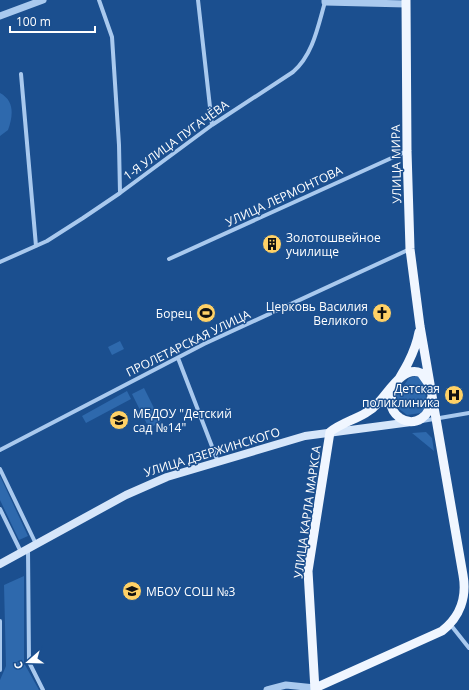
<svg xmlns="http://www.w3.org/2000/svg" width="469" height="690" font-family="'Open Sans',sans-serif">
	<style>
		.green { fill: #2e69ad }
		.lines { fill: none; stroke-linecap: round; stroke-linejoin: round }
		.minor { stroke: #a9c9ee; stroke-width: 4 }
		.tertiary { stroke: #a9c9ee; stroke-width: 7 }
		.secondary { stroke: #d6e6fa; stroke-width: 8 }
		.primary { stroke: #f0f6ff; stroke-width: 9 }
		.labels { text-anchor: middle; dominant-baseline: central; stroke-width: 3; stroke-linejoin: round; paint-order: stroke }
		.street-label { font-size: 12px; fill: #fff; stroke: #1b4f8f }
		.poi-label { font-size: 12px; fill: #fff; stroke: #1b4f8f; text-anchor: start }
	</style>
	<rect width="100%" height="100%" fill="#1b4f8f"/>
	<path class="green" d="M0 93C15 101 13 116 8 130L0 136Z
		M120 341 124 349 112 355 108 347Z
		M416 376 419 377 424 385 427 405 421 413 407 415 398 408 397 395 409 378Z
		M144 388 161 422 149 428 132 394Z
		M127 391 131 399 86 423 82 416Z
		M426 432 432 438 434 451 412 433Z
		M0 476 28 536 19 540 0 500Z
		M24 576V663L39 690H0V680L6 666 4 585Z"/>
	<g class="lines">
		<path class="minor" d="M99 0 112 37 119 145 120 193
			M198 0 212 125
			M21 74 36 246
			M169 259 407 151
			M0 262 47 241 83 218 120 193 212 125 293 72C313 55 318 26 325 2
			M178 358 218 462
			M422 421 469 413
			M0 450 204 344 410 249
			M0 469 36 544
			M0 509 21 552
			M28 549 29 662 43 690
			M0 621V670
			M450 624 469 648"/>
		<path class="tertiary" d="M325 0V2L406 4
			M0 16 43 0
			M267 690 286 685 315 688"/>
		<path class="secondary" d="M0 564 126 495 167 477 305 436 411 422"/>
		<path class="primary" d="M419 332C417 343 413 353 408 363 400 379 379 403 400 418 415 428 431 416 431 399
			M315 688 442 631C460 617 467 597 463 575L420 326 410 249 407 151 406 0
			M315 690 308 571 330 432C345 420 365 418 378 403 389 392 403 365 421 373L428 383"/>
	</g>
	<defs>
		<g id="building-disc" transform="scale(1)"><circle r="9.5" fill="#ffd166" stroke="#1b4f8f"/><path d="M-4-6H4V6H1V3H-1V6H-4ZM-2.5-4.3h1.7v1.8h-1.7ZM.8-4.3h1.7v1.8H.8ZM-2.5-1h1.7V.8h-1.7ZM.8-1h1.7V.8H.8Z" fill="#111"/></g>
		<g id="stadium-disc" transform="scale(1)"><circle r="9.5" fill="#ffd166" stroke="#1b4f8f"/><path d="M0-5a6.5 5 0 1 0 0 10a6.5 5 0 1 0 0-10ZM-3.5-1.8h7v3.6h-7Z" fill="#111"/></g>
		<g id="church-disc" transform="scale(1)"><circle r="9.5" fill="#ffd166" stroke="#1b4f8f"/><path d="M-1.2-6h2.4v3.5h3.3v2.4h-3.3V6h-2.4V-.1h-3.3v-2.4h3.3Z" fill="#111"/></g>
		<g id="hospital-disc" transform="scale(1)"><circle r="9.5" fill="#ffd166" stroke="#1b4f8f"/><path d="M-5-5h3v3.5h4V-5h3V5h-3V1.5h-4V5h-3Z" fill="#111"/></g>
		<g id="school-disc" transform="scale(1)"><circle r="9.5" fill="#ffd166" stroke="#1b4f8f"/><path d="M0-5L7-2L0 1L-7-2ZM-4 1L0 2.5L4 1V4Q0 6-4 4Z" fill="#111"/></g>
	</defs>
	<g fill-rule="evenodd">
		<use href="#building-disc" x="272" y="244"/>
		<use href="#stadium-disc" x="206" y="313"/>
		<use href="#church-disc" x="382" y="313"/>
		<use href="#hospital-disc" x="454" y="395"/>
		<use href="#school-disc" x="119" y="420"/>
		<use href="#school-disc" x="132" y="591"/>
	</g>
	<g class="labels">
		<g class="street-label">
			<text transform="translate(176 140) rotate(-36)">1-Я УЛИЦА ПУГАЧЁВА</text>
			<text transform="translate(396 164) rotate(-91)">УЛИЦА МИРА</text>
			<text transform="translate(284 196) rotate(-25)">УЛИЦА ЛЕРМОНТОВА</text>
			<text transform="translate(188 343) rotate(-26)">ПРОЛЕТАРСКАЯ УЛИЦА</text>
			<text transform="translate(212 452) rotate(-17)">УЛИЦА ДЗЕРЖИНСКОГО</text>
			<text transform="translate(307 512) rotate(-82)">УЛИЦА КАРЛА МАРКСА</text>
		</g>
		<g class="poi-label">
			<text x="286" y="237">Золотошвейное<tspan x="286" dy="14">училище</tspan></text>
			<text x="368" y="306" text-anchor="end">Церковь Василия<tspan x="368" dy="14">Великого</tspan></text>
			<text x="192" y="313" text-anchor="end">Борец</text>
			<text x="440" y="388" text-anchor="end">Детская<tspan x="440" dy="14">поликлиника</tspan></text>
			<text x="133" y="413">МБДОУ "Детский<tspan x="133" dy="14">сад №14"</tspan></text>
			<text x="146" y="591">МБОУ СОШ №3</text>
		</g>
	</g>
	<g transform="translate(28 662) rotate(250)" stroke="#1b4f8f" stroke-width="3" paint-order="stroke">
	<path d="M0-3L7 15L0 10L-7 15Z" fill="#ffffff"/>
	<text y="-6" font-size="11" font-weight="bold" text-anchor="middle" fill="#ffffff">С</text>
	</g>
	<path d="M10 26v6h85v-6" fill="none" stroke="#ffffff" stroke-width="2"/>
	<text x="16" y="26" font-size="12" fill="#ffffff" stroke="#1b4f8f" stroke-width="3" paint-order="stroke">100 m</text>
</svg>
